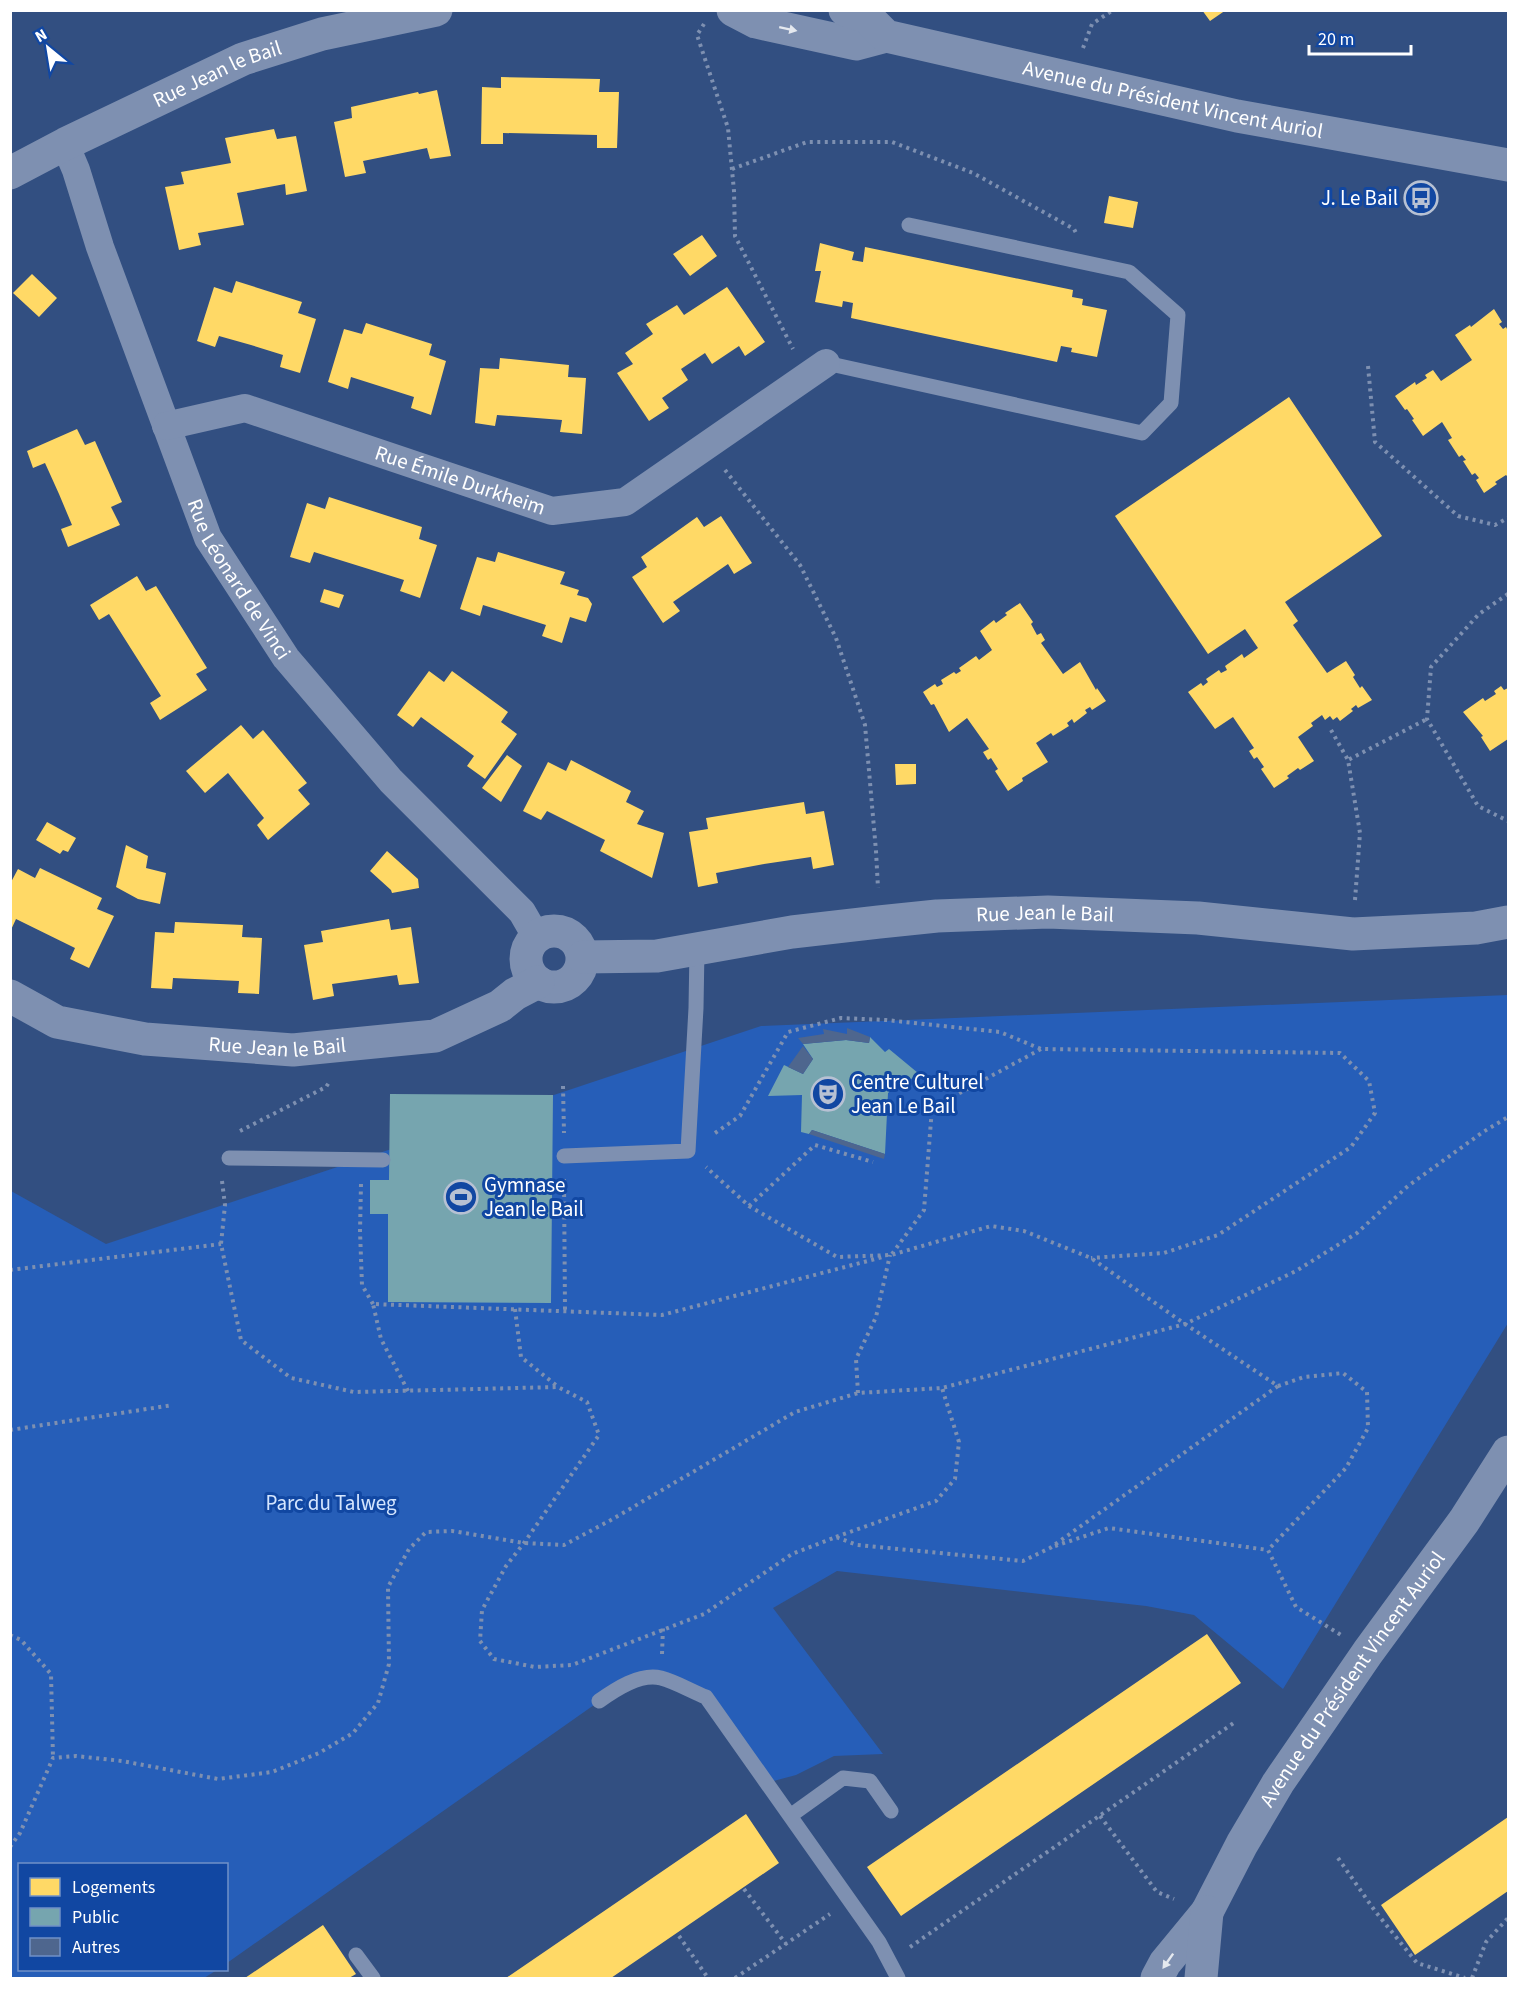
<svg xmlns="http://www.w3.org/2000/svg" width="1519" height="1989" font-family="'Source Sans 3',sans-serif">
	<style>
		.green { fill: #265eb8 }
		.homes { fill: #ffd966 }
		.public { fill: #76a5af }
		.building { fill: #4e668e }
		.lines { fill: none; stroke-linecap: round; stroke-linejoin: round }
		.path { stroke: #7e90b1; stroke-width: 4; stroke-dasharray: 3 4.5; stroke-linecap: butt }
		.service { stroke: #7e90b1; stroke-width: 15 }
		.minor { stroke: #7e90b1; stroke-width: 28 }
		.tertiary { stroke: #7e90b1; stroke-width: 33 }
		.oneway { fill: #e5e9ef }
		.labels { text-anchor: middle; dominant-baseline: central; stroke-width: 6; stroke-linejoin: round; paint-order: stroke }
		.street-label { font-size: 21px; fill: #fff; stroke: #1147a2 }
		.poi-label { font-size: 21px; fill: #fff; stroke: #1147a2; text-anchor: start }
		.park-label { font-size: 21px; fill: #d4e5fe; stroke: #1147a2 }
	</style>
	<rect width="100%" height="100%" fill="#324f81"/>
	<path class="green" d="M1508 995V1323L1283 1689 1194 1615 1146 1606 837 1571 773 1608 883 1754 834 1756 796 1775 766 1783 706 1697 660 1678 621 1686 227 1963 226 1864H20V1970H217L204 1978H11V1191L106 1244 761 1026Z"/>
	<path class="homes" d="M1202 10H1226L1210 21Z
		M501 77 600 79 599 92H619L617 148H597V135L503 133V144H481L482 87 501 88Z
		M437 90 451 156 430 159 427 148 363 161 366 173 345 177 334 122 352 118 351 107 418 92 419 94Z
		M274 129 277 139 296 136 307 191 286 195 285 184 237 193 244 225 198 233 201 245 179 250 165 187 184 184 181 172 231 163 225 138Z
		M1109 196 1138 202 1133 228 1104 223Z
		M702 235 717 256 690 276 673 254Z
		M820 243 854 252 852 260 863 262 865 247 1073 290 1072 297 1083 299 1082 305 1107 310 1097 357 1071 352 1072 348 1061 346 1057 362 851 318 853 303 843 301 842 307 815 302 821 271H815Z
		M32 274 57 298 39 317 13 293Z
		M236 281 302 302 298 313 316 319 300 373 280 367 283 355 251 345 219 336 215 347 197 341 214 287 232 293Z
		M727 287 765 342 745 356 739 346 712 364 705 353 681 369 688 380 662 398 669 408 649 421 617 373 633 364 625 353 653 334 646 324 677 305 684 315Z
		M1494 309 1502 322 1499 324 1503 329 1506 327 1508 331V477L1506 475 1495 482 1497 484 1484 493 1476 480 1479 478 1475 473 1472 475 1463 461 1466 460 1462 455 1459 457 1448 440 1452 438 1442 422 1423 436 1412 420 1414 419 1407 409 1405 410 1395 396 1415 382 1416 385 1427 378 1425 375 1433 370 1441 381 1472 360 1455 335 1470 325 1471 327Z
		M366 323 432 344 429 355 446 361 431 415 411 408 414 397 351 377 348 389 328 382 344 329 362 334Z
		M500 358 569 365 568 377 586 378 582 434 560 432 562 420 497 415 495 426 475 423 480 368 499 369Z
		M1289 397 1382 536 1285 602 1298 621 1293 625 1327 673 1346 661 1355 675 1353 677 1360 688 1362 686 1372 700 1358 708 1356 705 1351 709 1353 711 1340 721 1337 717 1333 720 1330 716 1325 720 1322 715 1311 723 1313 726 1298 737 1314 761 1300 770 1298 768 1287 776 1289 778 1274 788 1261 769 1264 767 1257 757 1254 759 1249 751 1254 748 1233 717 1215 729 1188 692 1201 683 1203 686 1208 682 1206 679 1219 670 1221 673 1227 670 1225 666 1242 654 1244 658 1258 648 1245 629 1208 654 1115 516Z
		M77 429 85 445 95 441 122 502 111 507 120 525 68 547 61 529 72 525 59 494 45 463 33 468 27 451Z
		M329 497 422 527 419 539 437 545 420 598 400 591 404 580 314 552 310 563 290 557 307 503 325 509Z
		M721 516 752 563 734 574 728 564 673 602 680 611 663 623 632 577 647 567 641 557 697 517 704 527Z
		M498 552 565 572 560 584 579 590 577 595 588 598 592 604 586 622 570 617 562 643 542 636 546 625 483 605 480 616 460 609 477 557 495 562Z
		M137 576 146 591 156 586 207 668 196 674 207 690 160 720 150 703 161 696 109 614 99 620 90 605Z
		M324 589 344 595 339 608 320 602Z
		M1020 603 1033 622 1031 624 1037 635 1041 633 1045 640 1041 643 1063 674 1080 662 1096 690 1097 688 1106 701 1092 710 1090 707 1085 710 1087 713 1074 723 1072 719 1067 723 1069 726 1053 736 1051 733 1036 743 1048 762 1022 778 1023 781 1008 791 995 771 998 769 991 758 988 760 983 752 989 749 967 718 949 732 934 704 931 705 923 692 935 684 937 687 943 684 941 680 954 672 956 674 961 671 959 668 976 656 979 660 992 650 980 631 994 620 996 623 1007 615 1005 613Z
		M429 671 444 682 452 671 508 712 501 722 517 734 485 779 467 766 474 756 421 717 413 727 397 715Z
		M1501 686 1504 690 1508 688V739L1490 751 1481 737 1483 736 1463 712 1483 698 1485 701 1496 694 1494 691Z
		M241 725 253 739 263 730 307 783 298 790 310 804 268 840 257 825 264 818 228 773 205 793 186 771Z
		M507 755 522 766 501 802 482 788Z
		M571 760 631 791 626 802 644 811 637 824 664 833 652 878 600 851 605 840 547 811 541 820 523 811 548 762 566 771Z
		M895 764H916V784L896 785Z
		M804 802 806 814 824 811 834 865 813 869 811 857 764 864 716 873 718 883 698 887 689 832 708 829 706 818Z
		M47 822 76 838 68 852 63 850 60 854 36 840Z
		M126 845 148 856 146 868 166 873 160 904 138 899 116 887Z
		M387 851 418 879 419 888 392 893 391 890 370 871Z
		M40 868 102 898 97 909 114 916 89 968 70 959 75 948 16 919 10 932V884L18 869 35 878Z
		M389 919 391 930 411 927 419 983 399 985 397 975 332 984 334 996 313 1000 304 945 323 942 321 931Z
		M175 922 243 925 242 937 262 938 259 994 238 993 239 981 173 978 172 989 151 988 155 932 174 933Z
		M1207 1634 1241 1683 901 1916 867 1867Z
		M746 1814 779 1863 611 1978H506Z
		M1508 1817V1891L1415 1955 1381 1905Z
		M323 1925 356 1974 349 1978H245Z"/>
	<path class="public" d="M870 1037 885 1052 889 1049 918 1073 909 1081 906 1078 888 1093 885 1154 812 1130 809 1134 801 1132 802 1095 768 1096 784 1065 803 1074 813 1059 803 1044 846 1040 869 1043Z
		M390 1094 553 1095 551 1303 388 1302V1214H370V1180H389Z"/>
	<path class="building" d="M847 1028 870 1037 869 1043 846 1040 803 1044 798 1038 824 1034 823 1029 847 1034Z
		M803 1046 813 1059 803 1074 788 1067Z
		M812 1130 885 1154 884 1159 809 1134Z"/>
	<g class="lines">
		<path class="path" d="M704 24 697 35 728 128 734 191 735 236 793 349
			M1083 48 1092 24 1113 10
			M732 169 807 142H892L973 173 1074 229 1077 235
			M1368 366 1375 442 1458 516 1495 525 1508 518
			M725 470 800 565 836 638 865 725 876 851 878 888
			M1508 594 1479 614 1431 667 1427 719 1478 806 1508 821
			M1331 730 1348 760
			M1355 900 1360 833 1348 760 1427 719
			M563 1086 564 1133
			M240 1131 326 1087 330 1081
			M715 1133 740 1116 788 1032 841 1018 886 1020 1000 1032 1041 1049 1340 1053 1369 1081 1375 1113 1351 1147 1218 1235 1164 1253 1091 1258
			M564 1179 565 1311
			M222 1181 225 1205 221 1244 241 1340 291 1378 354 1392 558 1387 587 1402 599 1435 524 1543 506 1566 482 1610 480 1641 494 1659 535 1667 572 1665 704 1614 792 1554 836 1537 857 1545 1023 1561 1050 1548 1278 1386 1185 1324 1091 1258 1024 1231 991 1226 891 1255 837 1257 749 1206 706 1167
			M361 1184 360 1231 362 1285 373 1304
			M749 1206 815 1145 873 1162
			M892 1254 924 1210 932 1108 1041 1049
			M10 1270 221 1244
			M515 1309 521 1357 557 1386
			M1278 1386 1304 1377 1343 1373 1367 1392 1368 1428 1346 1468 1268 1550 1296 1607 1341 1635
			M408 1391 381 1339 373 1304 662 1315 883 1257
			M858 1393 856 1359 876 1317 890 1255
			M10 1430 173 1405
			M836 1537 936 1501 955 1479 959 1442 942 1388
			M1055 1546 1109 1528 1268 1550
			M10 1635 21 1640 51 1674 53 1758
			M662 1654 663 1628
			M1100 1816 1157 1892 1174 1899
			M10 1847 20 1833 53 1758 76 1756 122 1761 218 1779 272 1772 319 1753 353 1733 378 1703 389 1664 388 1587 409 1549 426 1532 452 1531 524 1543 564 1545 611 1520 795 1412 858 1393 942 1388 1185 1324 1296 1271 1357 1233 1408 1186 1483 1132 1508 1117
			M1338 1858 1375 1911 1417 1963 1465 1978
			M744 1889 786 1944
			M679 1936 708 1978
			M910 1947 1235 1722
			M735 1978 830 1914
			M1472 1978 1486 1942 1508 1918"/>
		<path class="service" d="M826 363 1142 433 1171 403 1178 315 1129 272 909 225
			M564 1156 688 1151 696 1008 697 949
			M229 1158 383 1160
			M599 1701C616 1689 640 1673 661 1678 676 1682 691 1691 706 1697L879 1942 898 1978
			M790 1816 843 1778 870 1781 891 1811
			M356 1955 373 1978"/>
		<g class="minor">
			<path id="s1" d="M65 144 76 170 100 247 208 538 286 658 391 781 522 912 537 938"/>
			<path id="s2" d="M166 426 245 408 552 511 625 502 826 363"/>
		</g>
		<g class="tertiary">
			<path d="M733 10 756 22 856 44 886 36"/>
			<path id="s3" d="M845 10 867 17 886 36 1237 116 1508 165"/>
			<path id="s4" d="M10 173 65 144 243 59 322 34 436 10"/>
			<circle cx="554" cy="959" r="28"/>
			<path id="s5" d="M583 957 657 956 792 932 879 922 937 916 1048 912 1198 918 1353 934 1476 928 1508 922"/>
			<path id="s6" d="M10 996 57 1022 145 1039 293 1050 435 1036 500 1006 515 994 538 982"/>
			<path id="s7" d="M1157 1978 1165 1963 1207 1912 1242 1844 1278 1783 1368 1652 1464 1521 1508 1452"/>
			<path d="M1201 1978 1207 1912"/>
		</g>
	</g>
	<defs><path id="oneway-solid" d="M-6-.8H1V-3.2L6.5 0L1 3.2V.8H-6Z" transform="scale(1.5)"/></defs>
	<g class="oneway">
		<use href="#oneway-solid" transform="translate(788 29) rotate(12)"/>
		<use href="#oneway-solid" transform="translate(1168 1961) rotate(125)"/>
	</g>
	<defs>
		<g id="bus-ring" transform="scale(1.725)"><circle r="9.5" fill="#1147a2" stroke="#b7c1d3" stroke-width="1.5"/><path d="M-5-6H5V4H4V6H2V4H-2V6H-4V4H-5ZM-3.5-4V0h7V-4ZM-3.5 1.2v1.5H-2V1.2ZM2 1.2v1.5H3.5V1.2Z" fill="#b7c1d3"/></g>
		<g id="theatre-ring" transform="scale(1.725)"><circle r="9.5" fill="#1147a2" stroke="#b7c1d3" stroke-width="1.5"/><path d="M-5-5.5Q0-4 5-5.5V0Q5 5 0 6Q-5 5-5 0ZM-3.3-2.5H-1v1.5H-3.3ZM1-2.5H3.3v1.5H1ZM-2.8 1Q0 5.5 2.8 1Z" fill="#b7c1d3"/></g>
		<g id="stadium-ring" transform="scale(1.725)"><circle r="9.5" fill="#1147a2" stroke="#b7c1d3" stroke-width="1.5"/><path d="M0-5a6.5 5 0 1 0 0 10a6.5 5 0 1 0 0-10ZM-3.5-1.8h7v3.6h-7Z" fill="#b7c1d3"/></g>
	</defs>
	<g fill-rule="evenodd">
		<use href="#bus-ring" x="1421" y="198"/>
		<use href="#theatre-ring" x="828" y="1094"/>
		<use href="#stadium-ring" x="461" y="1197"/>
	</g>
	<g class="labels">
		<g class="street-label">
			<text stroke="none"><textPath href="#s4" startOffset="230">Rue Jean le Bail</textPath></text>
			<text stroke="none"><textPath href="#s3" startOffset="344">Avenue du Président Vincent Auriol</textPath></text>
			<text stroke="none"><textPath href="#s2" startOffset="308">Rue Émile Durkheim</textPath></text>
			<text stroke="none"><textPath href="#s1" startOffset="470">Rue Léonard de Vinci</textPath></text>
			<text stroke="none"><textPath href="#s5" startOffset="465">Rue Jean le Bail</textPath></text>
			<text stroke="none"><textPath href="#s6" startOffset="276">Rue Jean le Bail</textPath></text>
			<text stroke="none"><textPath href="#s7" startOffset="358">Avenue du Président Vincent Auriol</textPath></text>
		</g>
		<g class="poi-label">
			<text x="1398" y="198" text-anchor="end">J. Le Bail</text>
			<text x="851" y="1082">Centre Culturel<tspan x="851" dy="24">Jean Le Bail</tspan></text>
			<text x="484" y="1185">Gymnase<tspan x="484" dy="24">Jean le Bail</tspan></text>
		</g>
		<g class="park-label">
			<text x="331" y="1503">Parc du Talweg</text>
		</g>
	</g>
	<rect width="1519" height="1989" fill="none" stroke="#ffffff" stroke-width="24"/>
	<rect x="18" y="1863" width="210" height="108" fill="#1147a2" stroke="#7091c7" stroke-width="1.5"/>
	<rect x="30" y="1878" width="30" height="18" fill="#ffd966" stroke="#7091c7" stroke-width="1.5"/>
	<text x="72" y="1893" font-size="18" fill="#ffffff">Logements</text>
	<rect x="30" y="1908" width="30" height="18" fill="#76a5af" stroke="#7091c7" stroke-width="1.5"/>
	<text x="72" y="1923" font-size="18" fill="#ffffff">Public</text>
	<rect x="30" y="1938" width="30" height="18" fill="#4e668e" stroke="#7091c7" stroke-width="1.5"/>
	<text x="72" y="1953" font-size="18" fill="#ffffff">Autres</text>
	<g transform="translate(48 48) rotate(330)" stroke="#1147a2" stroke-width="4.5" paint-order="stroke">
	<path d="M0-4.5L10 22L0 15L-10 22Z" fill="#ffffff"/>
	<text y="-9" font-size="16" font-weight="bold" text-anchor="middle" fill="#ffffff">N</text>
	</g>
	<path d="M1309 45v9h102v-9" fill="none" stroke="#ffffff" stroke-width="3"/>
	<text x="1318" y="45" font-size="18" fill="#ffffff" stroke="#1147a2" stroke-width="4.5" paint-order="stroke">20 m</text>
</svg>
